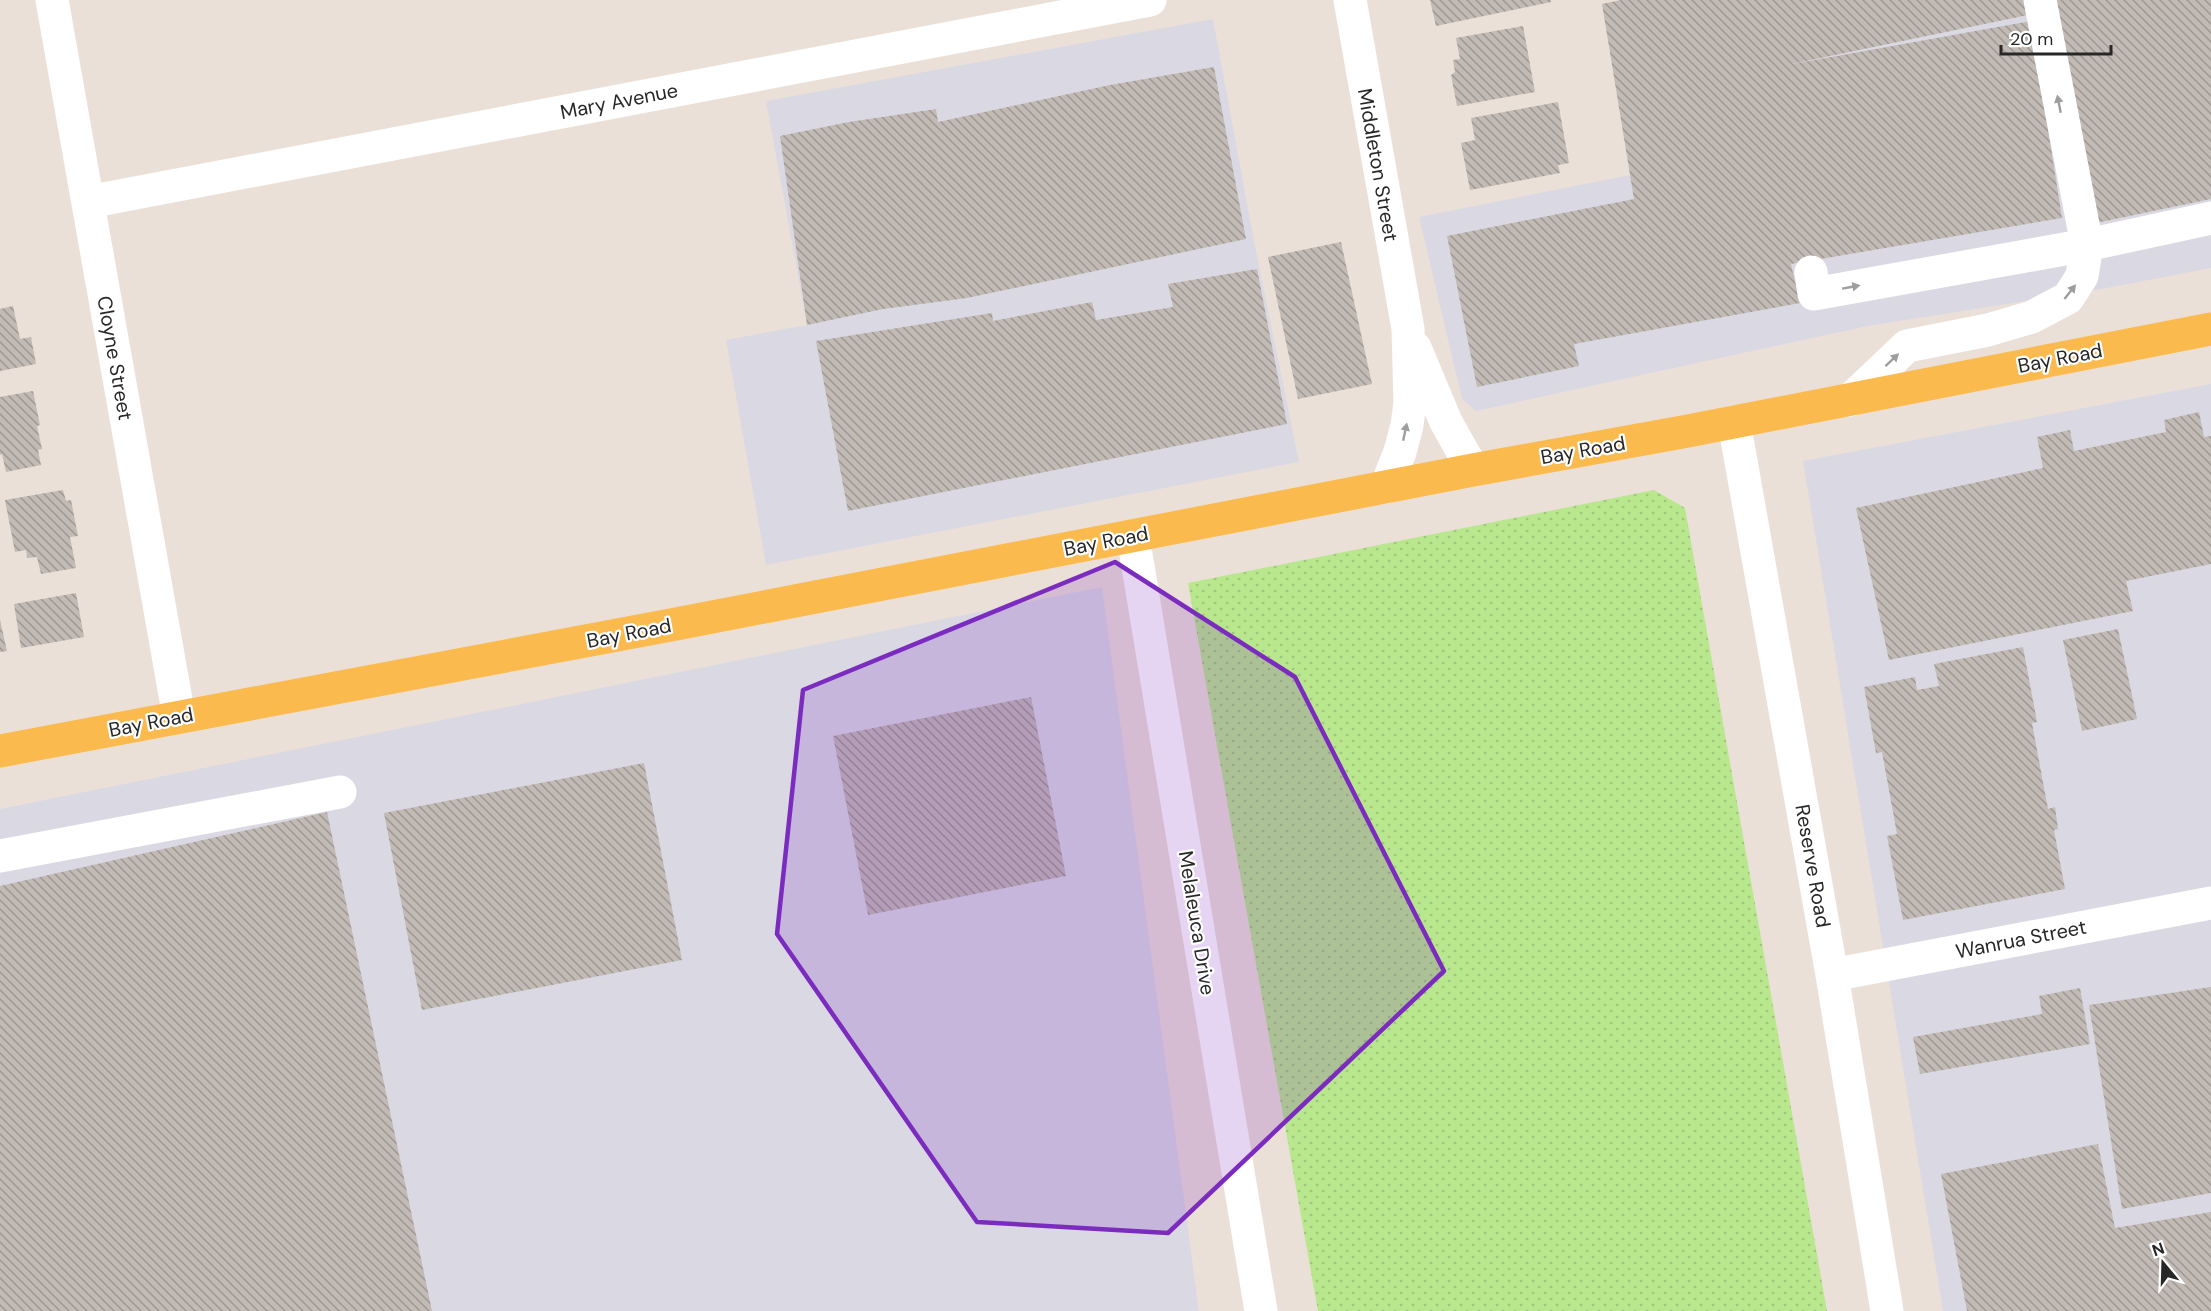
<svg xmlns="http://www.w3.org/2000/svg" width="2211" height="1311" font-family="'DM Sans',sans-serif">
	<style>
		.industrial { fill: #dad9e3 }
		.grass { fill: url(#grass-dots) }
		.building { fill: url(#building-back-hatch) }
		.lines { fill: none; stroke-linecap: round; stroke-linejoin: round }
		.minor { stroke: #fff; stroke-width: 33 }
		.major { stroke: #fbba4d; stroke-width: 33 }
		.oneway { fill: #9e9e9e }
		.marked { fill: #7b2cbf; fill-opacity: 0.2; stroke: #7b2cbf; stroke-width: 4.5; stroke-linejoin: round }
		.labels { text-anchor: middle; dominant-baseline: central; stroke-width: 4.5; stroke-linejoin: round; paint-order: stroke }
		.street-label { font-size: 20px; fill: #272727; stroke: #fff }
	</style>
	<defs>
		<pattern id="grass-dots" width="8" height="8" patternUnits="userSpaceOnUse" patternTransform="scale(1.5)"><rect width="8" height="8" fill="#b9e78e"/><path d="M2 2h.1M6 6h.1" fill="none" stroke="#9fc67a" stroke-width="1.8" stroke-linecap="round"/></pattern>
		<pattern id="building-back-hatch" width="6" height="6" patternUnits="userSpaceOnUse" patternTransform="scale(1.5)"><rect width="6" height="6" fill="#c2bab4"/><path d="M-1 5l2 2M0 0l6 6M5-1l2 2" fill="none" stroke="#9e9792"/></pattern>
	</defs>
	<rect width="100%" height="100%" fill="#ebe0d7"/>
	<path class="industrial" d="M1617 0H2211V268L2102 289 1868 326 1476 411 1462 399 1419 217 1645 172Z
		M1213 19 1254 241 1299 462 766 565 726 340 807 325 766 101Z
		M2211 384V1311H1943L1803 461Z
		M1102 587 1199 1311H0V809Z"/>
	<path class="grass" d="M1654 490 1685 508 1827 1311H1318L1188 583Z"/>
	<path class="building" d="M1430 0H1551V2L1436 26Z
		M1621 0H2025L2028 15 1787 65 2031 21 2062 218 1791 264 1800 303 1574 344 1579 366 1477 387 1447 236 1634 199 1602 4Z
		M2052 0H2211V199L2096 223Z
		M1523 26 1535 92 1457 106 1451 75 1455 72 1453 60 1460 59 1456 38Z
		M1214 67 1246 239 967 298 883 309 807 325 780 136 849 122 936 109 938 122 1110 85Z
		M1558 102 1569 163 1558 165 1560 173 1470 190 1461 143 1475 140 1471 118Z
		M1341 242 1372 384 1298 399 1268 257Z
		M1257 269 1287 424 848 511 816 341 992 313 993 321 1092 302 1096 320 1173 307 1168 284Z
		M13 306 20 339 31 337 36 364 0 371V309Z
		M33 391 40 425 37 426 42 449 38 450 41 465 6 472 2 454 0 455V397Z
		M2199 412 2204 437 2211 436V564L2126 581 2133 611 1889 660 1856 508 2043 468 2037 437 2070 430 2074 451 2166 432 2164 420Z
		M63 490 66 501 71 500 78 536 70 537 76 568 41 574 37 557 27 558 26 550 15 552 5 500Z
		M76 593 84 637 21 648 14 604Z
		M0 620 7 651 0 652Z
		M2118 629 2137 719 2082 731 2063 640Z
		M2023 647 2037 722 2032 723 2048 809 2055 807 2058 829 2054 830 2065 889 1903 920 1887 836 1897 834 1882 752 1876 753 1864 687 1915 677 1917 690 1939 686 1934 664Z
		M1031 697 1066 876 868 915 833 736Z
		M644 763 682 960 422 1010 384 813Z
		M327 812 432 1311H0V886Z
		M2211 987V1193L2122 1209 2089 1005Z
		M2080 988 2090 1044 1920 1074 1913 1037 2042 1014 2039 996Z
		M2098 1144 2115 1228 2211 1212V1311H1967L1941 1174Z"/>
	<g class="lines">
		<path class="minor" d="M52 0 179 717
			M1350 0 1408 329 1410 403 1407 425 1400 452 1386 487
			M88 202 1150 0
			M1811 272 1814 294 2087 245 2211 218
			M1415 348 1446 422 1473 470
			M1850 400 1907 346 1988 330 2032 317 2068 298 2082 276 2087 245 2040 0
			M1734 422 1832 975 1887 1311
			M1133 536 1261 1311
			M0 856 340 792
			M1832 975 2211 903"/>
		<path class="major" d="M0 751 676 624 1473 470 1688 431 2211 329"/>
	</g>
	<defs><path id="oneway-solid" d="M-6-.8H1V-3.2L6.5 0L1 3.2V.8H-6Z" transform="scale(1.5)"/></defs>
	<g class="oneway">
		<use href="#oneway-solid" transform="translate(2059 104) rotate(-101)"/>
		<use href="#oneway-solid" transform="translate(1851 287) rotate(-10)"/>
		<use href="#oneway-solid" transform="translate(2070 292) rotate(-52)"/>
		<use href="#oneway-solid" transform="translate(1892 360) rotate(-43)"/>
		<use href="#oneway-solid" transform="translate(1405 432) rotate(-78)"/>
	</g>
	<path class="marked" d="M1115 562 1295 677 1444 971 1168 1233 977 1222 777 934 803 690Z"/>
	<g class="labels">
		<g class="street-label">
			<text transform="translate(619 101) rotate(-11)">Mary Avenue</text>
			<text transform="translate(1378 165) rotate(80)">Middleton Street</text>
			<text transform="translate(115 358) rotate(80)">Cloyne Street</text>
			<text transform="translate(2060 358) rotate(-11)">Bay Road</text>
			<text transform="translate(1583 450) rotate(-10)">Bay Road</text>
			<text transform="translate(1106 541) rotate(-11)">Bay Road</text>
			<text transform="translate(629 633) rotate(-11)">Bay Road</text>
			<text transform="translate(151 722) rotate(-11)">Bay Road</text>
			<text transform="translate(1813 866) rotate(80)">Reserve Road</text>
			<text transform="translate(1197 923) rotate(81)">Melaleuca Drive</text>
			<text transform="translate(2021 939) rotate(-11)">Wanrua Street</text>
		</g>
	</g>
	<g transform="translate(2163 1263) rotate(341)" stroke="#ffffff" stroke-width="4.5" paint-order="stroke">
	<path d="M0-4.5L10 22L0 15L-10 22Z" fill="#272727"/>
	<text y="-9" font-size="16" font-weight="bold" text-anchor="middle" fill="#272727">N</text>
	</g>
	<path d="M2001 45v9h110v-9" fill="none" stroke="#272727" stroke-width="3"/>
	<text x="2010" y="45" font-size="18" fill="#272727" stroke="#ffffff" stroke-width="4.5" paint-order="stroke">20 m</text>
</svg>
